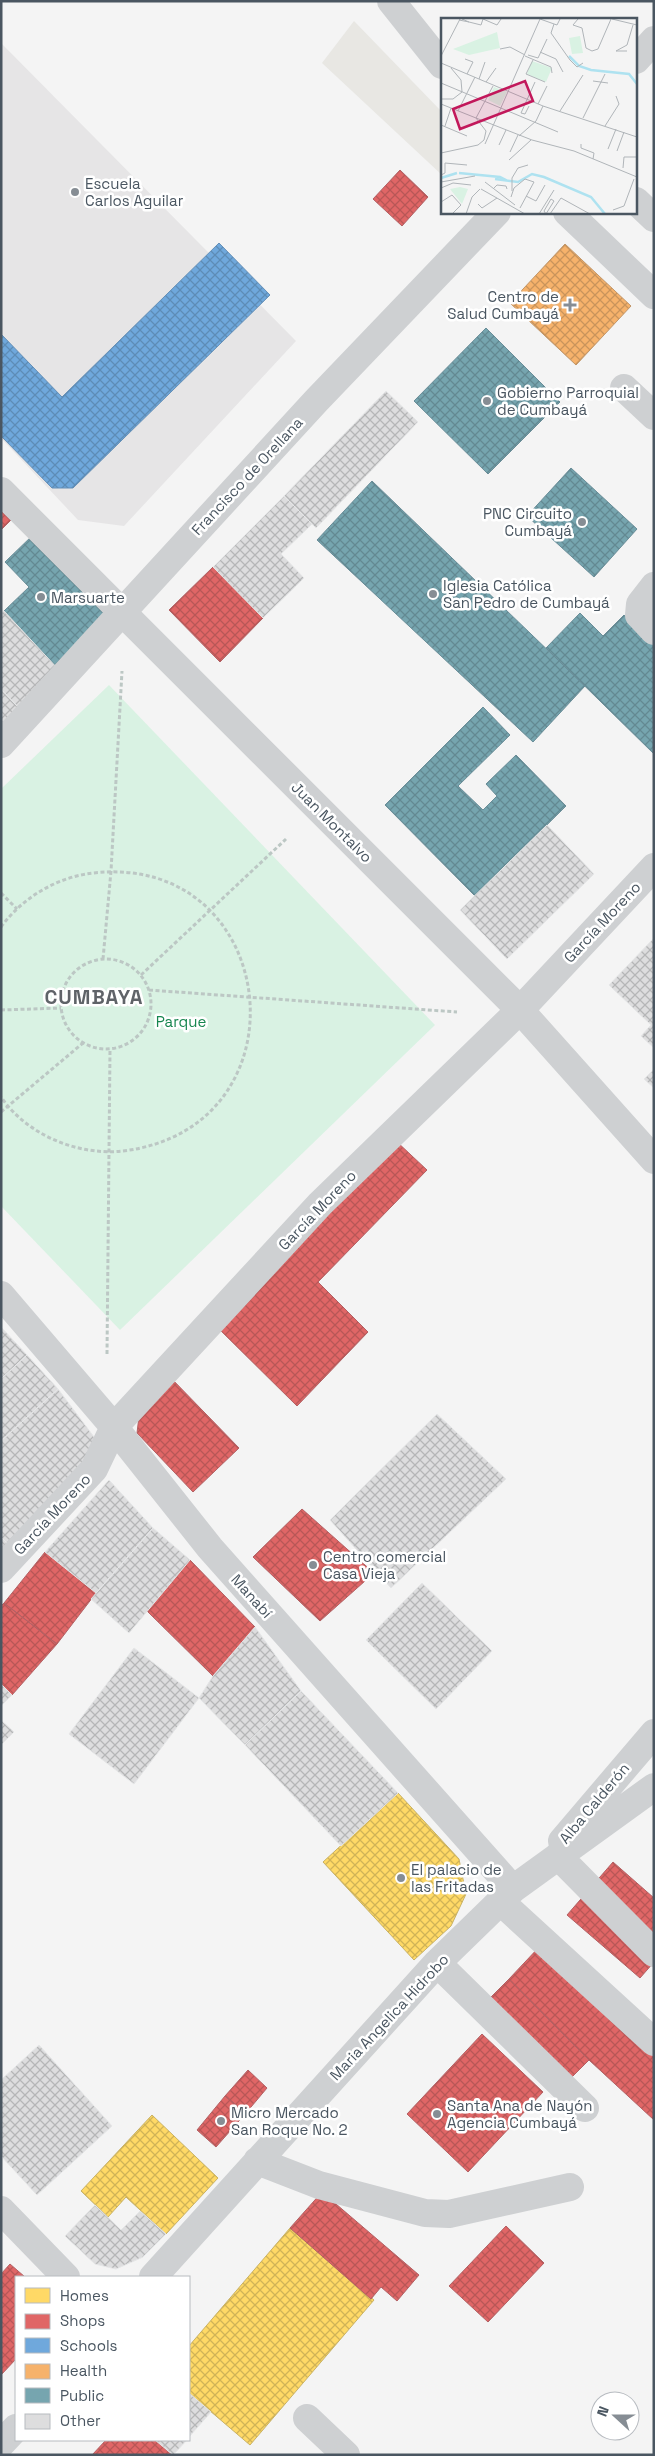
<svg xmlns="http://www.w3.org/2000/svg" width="655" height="2456" font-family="'Space Grotesk',sans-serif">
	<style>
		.commercial { fill: #e8e7e3 }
		.education { fill: #e6e5e6 }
		.green { fill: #d9f2e3 }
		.homes { fill: url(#homes-cross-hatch); stroke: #c9b264 }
		.shops { fill: url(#shops-cross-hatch); stroke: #b36164 }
		.schools { fill: url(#schools-cross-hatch); stroke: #648fb7 }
		.health { fill: url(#health-cross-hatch); stroke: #c29668 }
		.public { fill: url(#public-cross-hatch); stroke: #698d98 }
		.building { fill: url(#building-cross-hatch); stroke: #e5e6e7 }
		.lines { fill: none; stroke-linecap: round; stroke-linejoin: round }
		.path { stroke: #bcc7c4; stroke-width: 3; stroke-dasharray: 4 2.5; stroke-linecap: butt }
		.minor { stroke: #ced0d2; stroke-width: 28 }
		.poi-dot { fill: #868d94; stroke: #fff; stroke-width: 2 }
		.labels { text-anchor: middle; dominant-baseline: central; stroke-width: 5; stroke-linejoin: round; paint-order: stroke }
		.poi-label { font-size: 15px; fill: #4a5661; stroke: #fff; text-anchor: start }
		.street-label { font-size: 15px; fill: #4a5661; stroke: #fff }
		.park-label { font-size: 15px; fill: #17864f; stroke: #fff }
		.district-label { font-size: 20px; font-weight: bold; letter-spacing: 1px; fill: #5f6368; stroke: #fff }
		.inset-river { fill: none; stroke: #aee2f0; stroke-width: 2.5 }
		.inset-road { fill: none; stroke: #b0b5b9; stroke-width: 1 }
		.view { fill: #c2185b; fill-opacity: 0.15; stroke: #c2185b; stroke-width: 2.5 }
		.inset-edge { fill: none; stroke: #4a5661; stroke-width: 2.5 }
	</style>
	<defs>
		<pattern id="homes-cross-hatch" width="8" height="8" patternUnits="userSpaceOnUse" patternTransform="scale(1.25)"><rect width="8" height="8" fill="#ffd966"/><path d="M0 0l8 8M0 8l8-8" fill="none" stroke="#d0b357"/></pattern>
		<pattern id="shops-cross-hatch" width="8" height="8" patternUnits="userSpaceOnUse" patternTransform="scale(1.25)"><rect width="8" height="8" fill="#e06666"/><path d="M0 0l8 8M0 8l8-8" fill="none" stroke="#b85757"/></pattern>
		<pattern id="schools-cross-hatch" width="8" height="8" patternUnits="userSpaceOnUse" patternTransform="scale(1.25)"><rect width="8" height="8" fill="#6fa8dc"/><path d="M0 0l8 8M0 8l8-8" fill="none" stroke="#5d8cb6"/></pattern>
		<pattern id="health-cross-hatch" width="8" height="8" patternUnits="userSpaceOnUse" patternTransform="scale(1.25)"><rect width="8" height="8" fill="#f6b26b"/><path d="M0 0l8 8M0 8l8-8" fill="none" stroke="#c9945b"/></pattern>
		<pattern id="public-cross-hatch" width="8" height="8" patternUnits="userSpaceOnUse" patternTransform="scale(1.25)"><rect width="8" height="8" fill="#76a5af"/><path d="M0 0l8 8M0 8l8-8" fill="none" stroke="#638992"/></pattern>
		<pattern id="building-cross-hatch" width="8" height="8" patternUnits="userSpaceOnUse" patternTransform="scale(1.25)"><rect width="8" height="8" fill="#ddddde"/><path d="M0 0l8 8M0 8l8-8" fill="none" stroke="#b5b6b7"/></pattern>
	</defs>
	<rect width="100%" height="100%" fill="#f4f4f4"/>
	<path class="commercial" d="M354 21 442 112V175L322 63Z"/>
	<path class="education" d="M1 43 296 341 124 526 78 520 1 438Z"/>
	<path class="green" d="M109 685 435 1025 120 1330 1 1206V789Z"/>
	<path class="homes" d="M398 1793 459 1859 466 1894 451 1926 414 1960 323 1862Z
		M152 2115 218 2178 166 2234 126 2197 108 2217 81 2191Z
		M290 2228 374 2300 250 2445 189 2393V2346Z"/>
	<path class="shops" d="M400 170 428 197 402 226 373 199Z
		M1 508 12 519 1 530Z
		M213 567 263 618 220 662 169 610Z
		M395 1140 427 1170 318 1282 368 1332 297 1406 214 1324Z
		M169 1376 239 1448 193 1492 137 1433 140 1408Z
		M302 1509 374 1573 320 1621 253 1557Z
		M45 1552 96 1593 57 1644 4 1603Z
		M190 1560 255 1627 213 1676 147 1611Z
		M4 1603 57 1644 12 1695 1 1684V1606Z
		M613 1862 654 1898V1962L640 1978 567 1915Z
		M541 1945 654 2053V2120L589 2060 509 1979Z
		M509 1979 589 2060 563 2086 483 2005Z
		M482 2034 543 2092 468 2172 407 2114Z
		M248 2070 267 2088 246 2113 225 2096Z
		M225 2096 246 2113 216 2147 197 2130Z
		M322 2192 419 2275 397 2301 381 2287 371 2299 290 2228Z
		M506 2226 544 2263 488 2322 449 2286Z
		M10 2264 25 2277H16V2359L1 2375V2274Z
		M106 2440H155L172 2455H92Z"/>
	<path class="schools" d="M219 243 270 295 73 488H52L1 436V334L62 397Z"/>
	<path class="health" d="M565 244 631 306 576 365 510 303Z"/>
	<path class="public" d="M486 328 560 402 488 474 414 401Z
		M571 468 637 529 594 577 527 516Z
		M372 481 585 686 533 742 317 540Z
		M34 534 113 619 59 670 4 611 29 587 5 562Z
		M580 613 603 636 624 615 654 644V754L546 648Z
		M483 707 510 735 458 786 483 810 497 796 486 784 516 755 566 806 475 896 385 805Z"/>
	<path class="building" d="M386 391 418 422 316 528 284 496Z
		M284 496 312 524 281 554 304 578 263 618 213 567Z
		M4 611 59 670 19 708 1 689V613Z
		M1 689 19 708 1 724Z
		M547 825 594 874 507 959 460 910Z
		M654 938V1048L641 1036 651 1025 609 985Z
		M654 1069V1088L644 1079Z
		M1 1327 27 1355 1 1379Z
		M27 1355 58 1389 1 1441V1379Z
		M58 1389 100 1445 9 1545 1 1537V1441Z
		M437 1414 506 1479 391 1588 330 1520Z
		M109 1480 153 1528 96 1593 45 1552Z
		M153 1528 190 1560 129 1633 91 1599Z
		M1 1537 9 1545 1 1553Z
		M422 1583 492 1651 436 1709 366 1640Z
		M255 1627 301 1691 245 1745 199 1698 213 1676Z
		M134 1648 199 1698 134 1784 69 1734Z
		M1 1684 12 1695 1 1706Z
		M301 1691 398 1793 341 1846 245 1745Z
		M1 1720 14 1732 1 1745Z
		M39 2045 112 2126 37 2195 1 2156V2080Z
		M95 2205 121 2230 140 2211 166 2234 143 2257 116 2269 95 2264 65 2236Z
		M189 2393 211 2412 189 2437Z
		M155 2440H187L173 2455Z"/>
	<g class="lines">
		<path class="path" d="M1 893 17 909
			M1 927C22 898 57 877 93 873 281 852 312 1128 123 1151 78 1156 27 1135 1 1097
			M61 1004a45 45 0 1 1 90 0a45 45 0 1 1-90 0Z
			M103 959 111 871 122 671
			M141 975 286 839
			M149 990 457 1012
			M1 1010 61 1008
			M1 1112 83 1043
			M107 1354 110 1050"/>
		<path class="minor" d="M391 1 442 65
			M636 60 654 40
			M636 201 654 218
			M567 212 654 295
			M624 388 654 416
			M1 491 520 1010 654 1160
			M654 586 640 604 639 615 654 631
			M1 744 316 401 497 212
			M1 1295 114 1427 210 1548 513 1889
			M1 1569 94 1469 114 1427 320 1204 520 1010 654 867
			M562 1841 654 1733
			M558 1856 654 1953
			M501 1902 654 2042
			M437 1963 585 2108
			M257 2161 319 2185 425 2213 449 2214 570 2187
			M1 2210 66 2277
			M153 2277 437 1963 513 1889 654 1787
			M307 2418 346 2455
			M1 2444 16 2428"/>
	</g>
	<g class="poi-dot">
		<circle cx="75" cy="192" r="5"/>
		<path d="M567.5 297.5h5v5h5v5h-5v5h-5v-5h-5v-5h5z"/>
		<circle cx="487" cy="401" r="5"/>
		<circle cx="582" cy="522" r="5"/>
		<circle cx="433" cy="594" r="5"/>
		<circle cx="41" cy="597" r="5"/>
		<circle cx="313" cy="1565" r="5"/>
		<circle cx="401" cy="1878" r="5"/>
		<circle cx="437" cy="2114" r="5"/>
		<circle cx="221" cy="2121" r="5"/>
	</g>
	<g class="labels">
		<g class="poi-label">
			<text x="85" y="183">Escuela<tspan x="85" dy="17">Carlos Aguilar</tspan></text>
			<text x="559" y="296" text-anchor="end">Centro de<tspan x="559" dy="17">Salud Cumbayá</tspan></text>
			<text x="497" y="392">Gobierno Parroquial<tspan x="497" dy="17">de Cumbayá</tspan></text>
			<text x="572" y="513" text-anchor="end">PNC Circuito<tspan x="572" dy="17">Cumbayá</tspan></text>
			<text x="443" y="585">Iglesia Católica<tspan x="443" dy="17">San Pedro de Cumbayá</tspan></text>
			<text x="51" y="597">Marsuarte</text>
			<text x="323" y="1556">Centro comercial<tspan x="323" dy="17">Casa Vieja</tspan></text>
			<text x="411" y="1869">El palacio de<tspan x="411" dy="17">las Fritadas</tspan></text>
			<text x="447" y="2105">Santa Ana de Nayón<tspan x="447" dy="17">Agencia Cumbayá</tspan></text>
			<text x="231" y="2112">Micro Mercado<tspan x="231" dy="17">San Roque No. 2</tspan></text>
		</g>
		<g class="street-label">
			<text transform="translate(247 476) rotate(-47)">Francisco de Orellana</text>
			<text transform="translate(332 822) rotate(45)">Juan Montalvo</text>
			<text transform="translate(602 922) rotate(-47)">García Moreno</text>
			<text transform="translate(317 1210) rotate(-46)">García Moreno</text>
			<text transform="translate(52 1514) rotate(-47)">García Moreno</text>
			<text transform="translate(252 1596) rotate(48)">Manabí</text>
			<text transform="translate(594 1803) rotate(-50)">Alba Calderón</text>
			<text transform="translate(389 2017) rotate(-47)">Maria Angelica Hidrobo</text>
		</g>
		<g class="park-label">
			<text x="181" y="1021">Parque</text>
		</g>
		<g class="district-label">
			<text x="94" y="997">CUMBAYA</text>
		</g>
	</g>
	<g transform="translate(441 18)">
		<rect width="196" height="196" fill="#f4f4f4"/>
		<path d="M56 14 59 30 28 37 12 31ZM139 18 142 35 131 36 128 20ZM91 43 111 50 105 64 86 56ZM53 69 66 74 59 88 47 82ZM19 169 27 171 21 186 9 171Z" fill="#d9f2e3"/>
		<path class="inset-river" d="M128 38 138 48 150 52 188 56 196 66M18 155 59 159 67 163M0 160 16 155M54 161 77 164 91 156 103 159 150 179 164 196"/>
		<path class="inset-road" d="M42 1 56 7 60 1M99 1 116 7 119 1M137 1 132 7 141 10 145 30 151 33 157 31 170 1M171 1 196 7M18 2 28 4 21 1M28 4 40 7 42 1M113 6 110 15 129 42 136 49 142 45M59 31 69 29 84 37M186 33H175L186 27 192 7M99 34 115 41 122 54M87 37 97 40 106 21M0 38 19 1M84 38 110 49 111 55M24 41 32 44 26 56M92 42 85 56 104 64M0 45 102 88 196 119M38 61 44 44M152 63 167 65M45 64 55 50M0 65 117 114M0 81H12L21 74 20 62 10 50M0 86 35 100 45 113 43 122 37 127 0 135M97 86 106 68M88 88 84 96 80 95 94 64M17 93 34 59M119 93 142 57M35 100 91 122 133 133 196 159M35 100 52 68M142 100 164 56M0 107 26 118M4 108 10 90M164 108 178 86 175 78M78 118 95 103 102 88M44 126 99 1M140 126V130L153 135 152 141M58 127 65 112M167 131 175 111M176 133 183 114M69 134 77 117M68 142 90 122M182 150 183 139H196M0 157 4 155V145L26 147M0 164 34 158M44 164 74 187M0 170 12 165 30 167M40 171 84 196M52 171 56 167 65 168 66 171M71 173V160L77 150 87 147M85 178 95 183 104 167M70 179 73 170 84 161 93 164 79 190M110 181 113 183 105 196 103 193ZM0 184 11 177 20 187 11 196M37 186 41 190 56 180M172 192 183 188 193 161M25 196 31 179 39 171M98 196 113 172M109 196 120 180 149 196"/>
		<path class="view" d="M84 63 92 83 19 111 12 91Z"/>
		<rect width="196" height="196" class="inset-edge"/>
	</g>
	<rect width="655" height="2456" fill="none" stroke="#4a5661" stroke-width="5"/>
	<rect x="15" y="2276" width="175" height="165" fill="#ffffff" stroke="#b7bbc0"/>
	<rect x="25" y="2288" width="25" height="15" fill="#ffd966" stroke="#b7bbc0"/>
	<text x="60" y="2301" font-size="15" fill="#4a5661">Homes</text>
	<rect x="25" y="2314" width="25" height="15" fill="#e06666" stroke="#b7bbc0"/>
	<text x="60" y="2326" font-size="15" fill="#4a5661">Shops</text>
	<rect x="25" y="2338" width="25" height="15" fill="#6fa8dc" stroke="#b7bbc0"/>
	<text x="60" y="2351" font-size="15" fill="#4a5661">Schools</text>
	<rect x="25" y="2364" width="25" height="15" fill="#f6b26b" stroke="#b7bbc0"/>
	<text x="60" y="2376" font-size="15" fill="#4a5661">Health</text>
	<rect x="25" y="2388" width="25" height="15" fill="#76a5af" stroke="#b7bbc0"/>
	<text x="60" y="2401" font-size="15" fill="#4a5661">Public</text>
	<rect x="25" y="2414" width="25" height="15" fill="#ddddde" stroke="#b7bbc0"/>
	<text x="60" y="2426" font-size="15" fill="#4a5661">Other</text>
	<g transform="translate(615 2416) rotate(291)"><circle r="24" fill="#ffffff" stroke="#b7bbc0"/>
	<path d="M0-4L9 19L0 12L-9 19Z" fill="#868d94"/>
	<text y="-8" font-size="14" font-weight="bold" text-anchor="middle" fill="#4a5661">N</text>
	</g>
</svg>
